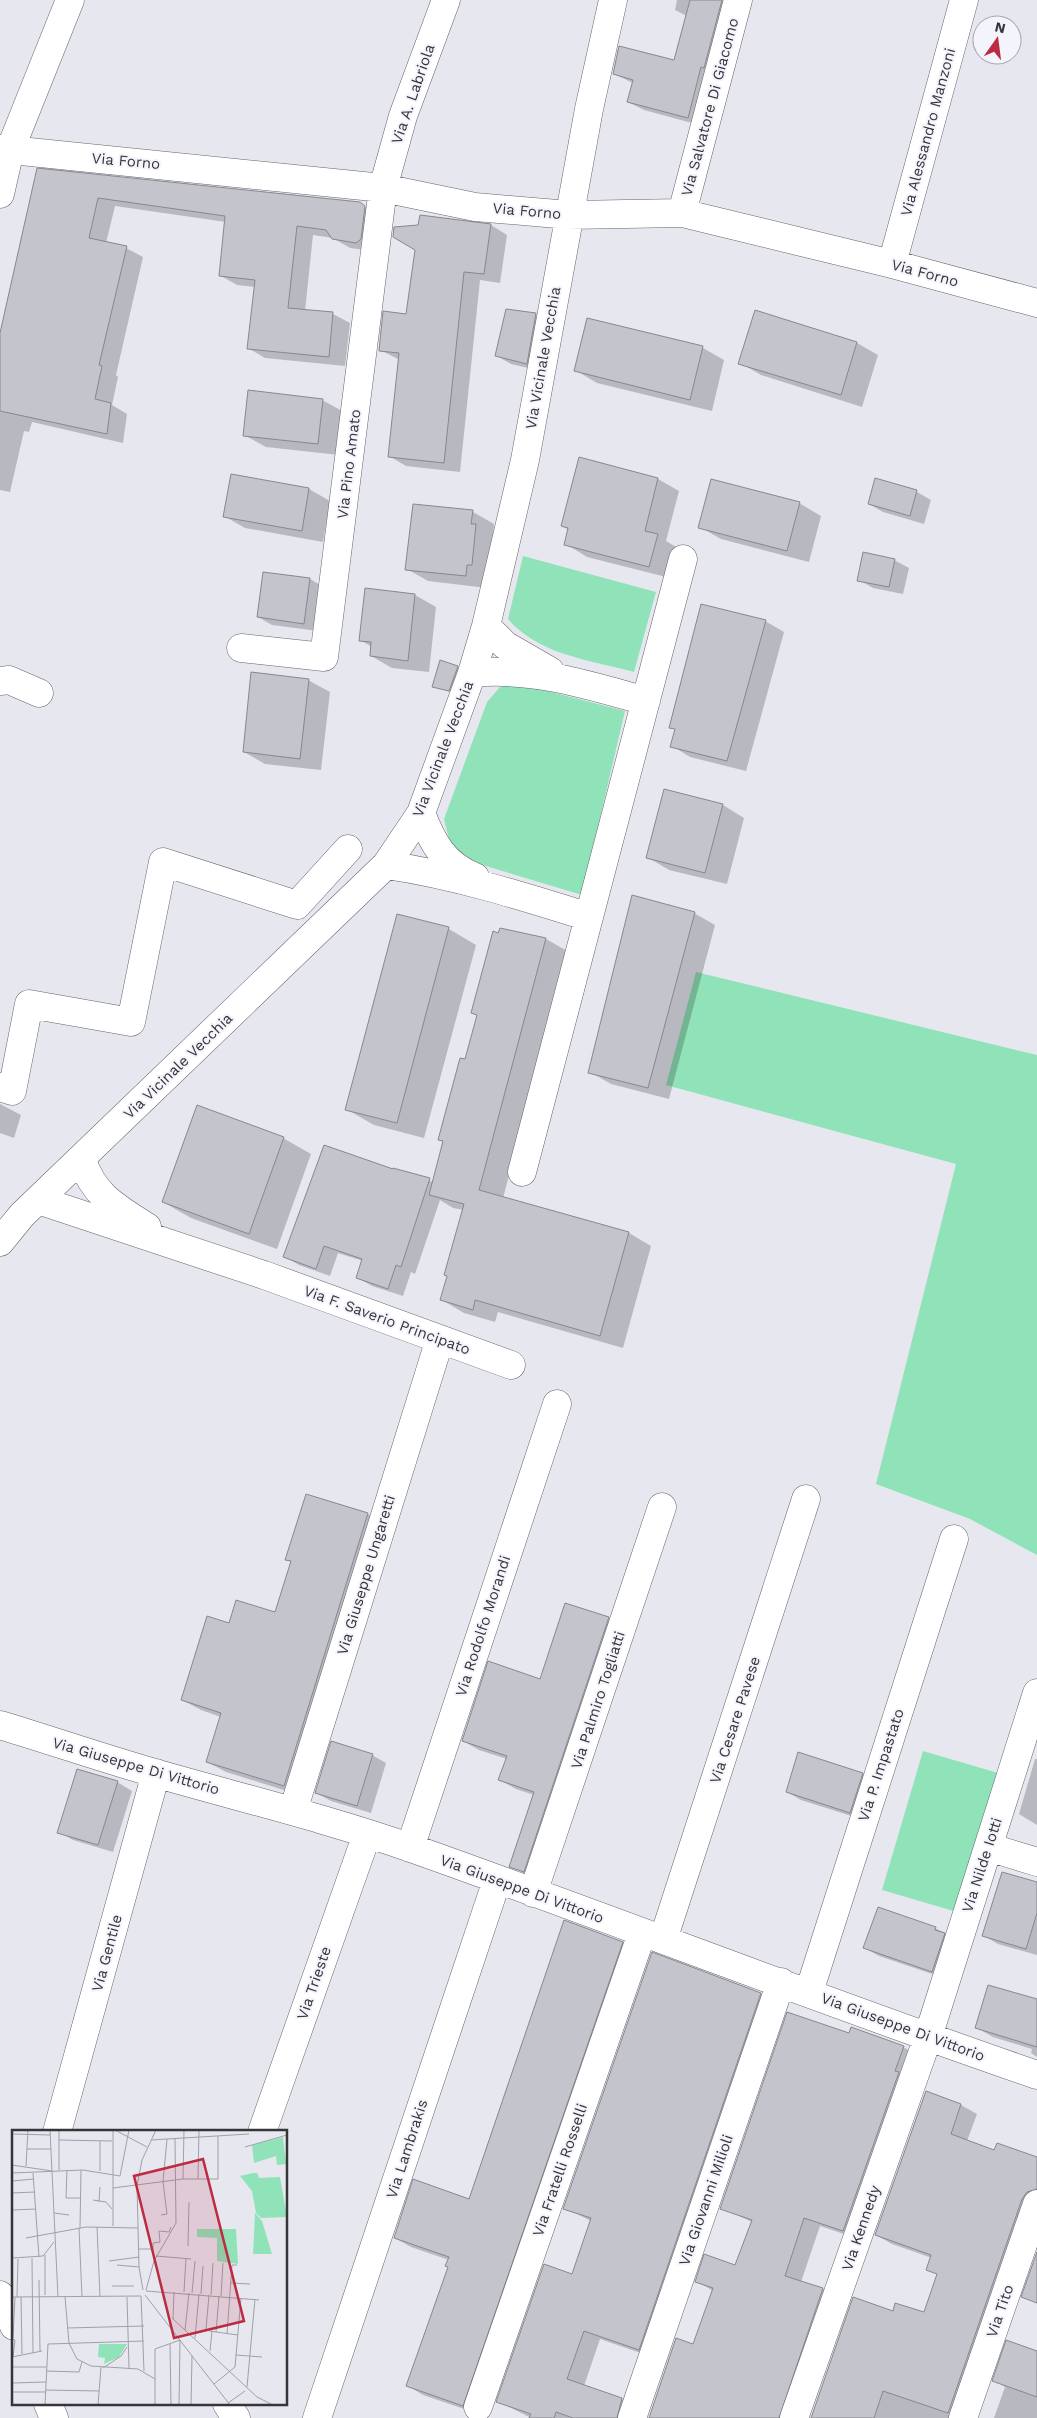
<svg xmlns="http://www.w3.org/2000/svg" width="1037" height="2418" font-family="'Work Sans',sans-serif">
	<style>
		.green { fill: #90e3b8 }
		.shadow { fill: #0003 }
		.building { fill: #c4c4cd; stroke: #87878f }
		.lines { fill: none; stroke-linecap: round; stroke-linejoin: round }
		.minor-casing { stroke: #64646c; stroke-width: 29 }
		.tertiary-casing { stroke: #64646c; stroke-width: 29 }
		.minor { stroke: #fff; stroke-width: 28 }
		.tertiary { stroke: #fff; stroke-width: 28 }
		.labels { text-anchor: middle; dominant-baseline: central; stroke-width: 4; stroke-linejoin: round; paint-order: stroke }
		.street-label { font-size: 15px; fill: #363639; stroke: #f4f4fd }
		.inset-road { fill: none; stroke: #a0a0a7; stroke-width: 1 }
		.view { fill: #bc2b42; fill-opacity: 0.15; stroke: #bc2b42; stroke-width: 2.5 }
		.inset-edge { fill: none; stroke: #363639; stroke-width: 2.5 }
	</style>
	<rect width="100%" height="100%" fill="#e7e7f0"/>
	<path class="green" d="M523 556 656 592 634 672C590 660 539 655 508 619Z
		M516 683 625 711 582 895 453 856 444 819 487 702 500 687Z
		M696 972 1037 1055V1555L970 1519 876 1484 956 1164 666 1085Z
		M923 1751 998 1773 957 1912 882 1890Z"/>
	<path class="shadow" d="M677 0H742L703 126 644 110 628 102 633 83 614 74 675 61 687 16 675 10Z
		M38 170 357 202 381 217 373 251 350 248 333 238 313 235 305 311 333 314 350 323 345 366 265 358 248 348 255 287 237 285 221 276 226 222 115 206 106 243 126 248 143 257 116 375 118 377 112 405 127 414 123 443 32 422 29 432 24 431 10 492 0 490V339Z
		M421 216 491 225 507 235 500 283 480 280 460 472 406 466 389 456 400 360 380 350 407 315Z
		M756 312 857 343 878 355 862 407 761 375 740 363Z
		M535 315 550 323 541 371 511 364 497 356Z
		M588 319 703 348 724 360 712 411 597 383 575 370Z
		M322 400 344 412 339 455 266 447 244 435Z
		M232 475 309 489 330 501 323 542 245 528 224 516Z
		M658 479 679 491 666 541 678 548 670 578 587 557 566 544 569 530 562 526Z
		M876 480 917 492 931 500 924 524 883 512 869 504Z
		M799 503 821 516 809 562 721 539 700 527Z
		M473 512 494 524 493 535 497 538 487 588 428 581 407 569Z
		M894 560 909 568 903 594 873 588 859 580Z
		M264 573 310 579 324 587 318 631 272 625 258 617Z
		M415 595 436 607 429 672 392 668 371 656 372 647 360 640Z
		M765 621 784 632 746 771 690 757 672 746 676 730 671 727Z
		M457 667 464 671 456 694 433 686Z
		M308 680 330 692 321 770 265 764 244 752Z
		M665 791 723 805 744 818 727 884 669 870 647 857Z
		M694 913 715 925 669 1099 611 1084 590 1072Z
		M398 915 449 929 476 945 424 1138 374 1125 346 1109Z
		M501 929 546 939 569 952 503 1198 629 1233 651 1246 623 1348 498 1312 495 1322 464 1313 442 1300 464 1210 453 1208 440 1200 415 1274 411 1272 403 1296 372 1286 358 1278 363 1261 338 1253 330 1276 299 1265 285 1257 394 1171 434 1182 444 1142 439 1139 466 1061 478 1016 472 1013Z
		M0 1104 21 1115 14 1138 0 1133Z
		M283 1138 311 1154 277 1249 191 1218 163 1202Z
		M306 1496 368 1514 386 1525 303 1796 226 1772 207 1762 221 1717 201 1710 182 1700 230 1625 276 1614 292 1562 287 1559Z
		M608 1619 624 1628 527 1875 511 1866 534 1795 516 1789 500 1780 507 1759 479 1750 463 1741 541 1680Z
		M372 1755 386 1763 371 1813 331 1801 316 1793Z
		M1035 1759H1037V1825L1019 1814Z
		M862 1774 876 1782 864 1820 801 1800 787 1792Z
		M117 1782 132 1791 113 1852 73 1840 59 1832Z
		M1037 1884V1955L998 1944 984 1936Z
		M935 1928 950 1936 947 1979 879 1956 865 1948Z
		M622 1943 637 1952 479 2414 423 2395 408 2386 449 2267V2260L411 2247 395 2238 470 2200Z
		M760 1994 776 2003 655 2358 600 2339 584 2386 622 2399 638 2408 634 2418H531L498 2401 573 2276 591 2221 565 2208Z
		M1037 2001V2057L1031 2053 1032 2049 993 2037 977 2028Z
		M850 2034 903 2047 919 2056 859 2239 820 2226 801 2282 823 2289 838 2299 796 2418H650L694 2346 713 2291 697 2281 736 2267 752 2222 722 2208Z
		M961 2105 977 2114 967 2141 995 2151 1037 2158V2215L966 2418H812L893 2312 924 2314 938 2275 928 2269 932 2258 892 2244 876 2235Z
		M1037 2353V2418H994L1005 2387 994 2380Z"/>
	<path class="building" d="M690 0H722L704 68 701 67 688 118 627 102 633 80 613 74 619 46 674 60Z
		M37 168 360 202 365 206 361 239 356 243 332 239 326 230 297 226 288 308 333 312 329 357 247 349 255 280 219 276 225 216 98 198 89 238 127 246 99 365 102 366 95 399 111 403 107 434 0 411V333Z
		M420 215 491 224 484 274 464 272 444 463 388 457 399 353 379 351 383 311 406 314 415 250 393 237 394 227 418 225Z
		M506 309 536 313 527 364 495 356Z
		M755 310 857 342 841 395 738 364Z
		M587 318 703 346 690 400 574 371Z
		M248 390 323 399 318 444 243 436Z
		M579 457 658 478 645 531 658 534 649 567 564 545 568 528 561 526Z
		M231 474 309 488 302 531 223 517Z
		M875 478 917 490 910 516 868 504Z
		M711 479 800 502 787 551 698 528Z
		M413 504 473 510 471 524H476L472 565H467L466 576 405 570Z
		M863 552 895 559 889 587 857 581Z
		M263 572 310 578 304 624 257 617Z
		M365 588 415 594 408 661 370 656 371 642 359 641Z
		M701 604 766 620 727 761 670 747 675 729 669 728Z
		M440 660 458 666 449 691 432 687Z
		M251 672 309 679 300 759 243 752Z
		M664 789 723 804 705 873 646 858Z
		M632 895 695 912 648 1088 588 1073Z
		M397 914 449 927 397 1123 345 1110Z
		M500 928 546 938 479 1190 629 1232 600 1336 475 1300 473 1310 440 1300 447 1276 444 1275 464 1204 429 1195 443 1141 438 1140 460 1058 465 1059 477 1015 471 1013 493 931 498 933Z
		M197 1105 284 1137 249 1234 162 1202Z
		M324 1145 393 1169V1168L430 1178 401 1267 396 1265 388 1289 356 1278 362 1259 324 1246 316 1269 283 1257Z
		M306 1494 368 1513 284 1786 206 1762 221 1713 181 1700 207 1616 229 1623 236 1600 275 1612 291 1561 285 1560Z
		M565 1603 609 1617 524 1872 509 1867 534 1792 498 1780 507 1756 462 1741 488 1661 540 1679Z
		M331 1741 373 1754 357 1806 315 1793Z
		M798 1752 863 1773 850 1813 786 1792Z
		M77 1769 118 1781 98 1845 57 1833Z
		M1002 1872 1037 1882V1913L1026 1949 982 1936Z
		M878 1907 936 1927 935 1930 945 1933 932 1972 863 1948Z
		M564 1920 623 1942 463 2406 406 2386 448 2267 445 2266 449 2257 394 2238 413 2179 469 2199Z
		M652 1952 761 1993 639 2350 584 2331 567 2379 622 2398 617 2418H573L556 2412 554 2418H529L531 2414 496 2402 544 2264 572 2274 591 2218 563 2209Z
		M988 1985 1037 1999V2047L975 2028Z
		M787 2012 849 2033 851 2027 904 2046 895 2071 899 2072 843 2231 804 2218 785 2276 823 2288 779 2418H649L676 2338 693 2344 713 2288 695 2282 704 2254 735 2265 752 2220 720 2209Z
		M926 2091 961 2104 951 2134 994 2150 997 2143 1037 2157V2189L1027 2192 1022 2199 948 2413 883 2391 874 2418H811L853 2297 893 2311 895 2303 924 2312 937 2274 926 2270 931 2255 875 2235Z
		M1037 2252V2303L1021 2297Z
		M1006 2340 1037 2351V2397L992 2381Z"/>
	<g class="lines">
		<g class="minor-casing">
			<path id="minor" d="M0 149 383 188 475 207 569 215 682 213 892 264 1037 303
				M682 213 738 0
				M892 264 964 0
				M486 626 505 645 550 671
				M241 648 324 657 383 188 403 116 446 0
				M472 673C533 667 588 685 646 701
				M0 681 9 680 39 693
				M421 813C432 842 444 865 475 877
				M386 865C455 875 522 896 589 917
				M0 1087 12 1091 29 1004 131 1022 163 862 297 905 348 849
				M82 1160C94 1196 116 1207 147 1227
				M522 1172 683 559
				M38 1200 264 1275 511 1365
				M0 1242 22 1215 386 865 421 813 472 673 486 626 525 460 589 109 613 0
				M0 1725C53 1741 105 1759 158 1774 242 1798 328 1819 411 1848 620 1922 827 2003 1037 2075
				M293 1811 440 1339
				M988 1847 1037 1862
				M410 1848 557 1404
				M533 1893 662 1507
				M663 1940 806 1499
				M809 1992 954 1539
				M57 2132 156 1773
				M262 2132 367 1834
				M227 2404 236 2418
				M478 2407 642 1933
				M317 2418 497 1880
				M632 2418 781 1982
				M794 2418 928 2037 1037 1693
				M963 2418 1037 2204"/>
		</g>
		<g class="tertiary-casing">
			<path id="tertiary" d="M0 194 10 150 70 0
				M0 2295 14 2326
				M48 2404 54 2418"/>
		</g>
		<use href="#minor" class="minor"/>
		<use href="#tertiary" class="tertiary"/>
	</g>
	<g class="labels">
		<g class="street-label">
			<text transform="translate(413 94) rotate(-71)">Via A. Labriola</text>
			<text transform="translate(710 107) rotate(-75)">Via Salvatore Di Giacomo</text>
			<text transform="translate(928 132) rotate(-75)">Via Alessandro Manzoni</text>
			<text transform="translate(126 161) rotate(5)">Via Forno</text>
			<text transform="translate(527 211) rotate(5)">Via Forno</text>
			<text transform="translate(925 273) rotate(15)">Via Forno</text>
			<text transform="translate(543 358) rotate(-80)">Via Vicinale Vecchia</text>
			<text transform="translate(349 464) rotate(-83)">Via Pino Amato</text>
			<text transform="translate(443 749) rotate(-69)">Via Vicinale Vecchia</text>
			<text transform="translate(178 1066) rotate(-44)">Via Vicinale Vecchia</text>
			<text transform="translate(387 1320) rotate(20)">Via F. Saverio Principato</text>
			<text transform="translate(366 1575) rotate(-73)">Via Giuseppe Ungaretti</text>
			<text transform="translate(483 1626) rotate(-72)">Via Rodolfo Morandi</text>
			<text transform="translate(598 1700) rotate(-72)">Via Palmiro Togliatti</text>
			<text transform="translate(735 1720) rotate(-72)">Via Cesare Pavese</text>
			<text transform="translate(881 1765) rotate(-72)">Via P. Impastato</text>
			<text transform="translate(136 1766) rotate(16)">Via Giuseppe Di Vittorio</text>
			<text transform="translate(982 1865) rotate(-72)">Via Nilde Iotti</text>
			<text transform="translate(522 1889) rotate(20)">Via Giuseppe Di Vittorio</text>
			<text transform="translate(107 1953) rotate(-75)">Via Gentile</text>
			<text transform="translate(314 1983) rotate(-71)">Via Trieste</text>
			<text transform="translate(903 2027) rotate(20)">Via Giuseppe Di Vittorio</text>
			<text transform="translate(407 2149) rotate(-72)">Via Lambrakis</text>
			<text transform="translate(560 2170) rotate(-71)">Via Fratelli Rosselli</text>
			<text transform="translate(706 2200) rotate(-71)">Via Giovanni Milioli</text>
			<text transform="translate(861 2228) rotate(-71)">Via Kennedy</text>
			<text transform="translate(1000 2311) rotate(-71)">Via Tito</text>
		</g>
	</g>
	<g transform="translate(12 2130)">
		<rect width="275" height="275" fill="#e7e7f0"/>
		<path d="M271 7 274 34 265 35 264 26 242 33 240 15ZM241 43H245L247 48 268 47 275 87 249 88 244 83 240 61 228 46ZM243 83 250 91 260 124H241ZM185 99H224L226 134 205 131V108L185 107ZM87 214H115L107 227 92 234 93 228 86 227Z" fill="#90e3b8"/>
		<path class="inset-road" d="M38 0 46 167M47 0V40M101 0V96M103 0 135 17M0 4 38 5M47 10 100 11M139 10 237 4M88 11V41M233 17 275 5M15 19H39M0 35 40 41M14 36 16 0M55 40 54 68H68M0 43 71 40 108 46 117 0M21 43 27 127M171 49 172 0M186 49 187 0M0 51 22 49M101 58 171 49H206V6M0 63 23 62M81 70 94 72 100 79M87 72 88 57M0 80 24 79M42 83 57 85M149 85 155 84 151 52 155 9M85 97 88 167M67 98 70 167M68 98 69 40M14 108 74 97 126 98M176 116 177 72M127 119H141V113L148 112 147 101 157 102 159 97M33 125V165M144 126 179 129M0 128 31 126 42 112M20 128 21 223M97 131 127 127M105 135 127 137M27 150 28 222M219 153 238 154M100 156H122M131 160 127 137 125 56 130 30 144 0M134 160 142 131 164 93 163 9M134 161 247 170M172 162 174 128M180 163 183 131M189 164 191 136M133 165 218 275M199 165 201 133M129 166 132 241M209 166 211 133M0 167 129 166M5 167 6 129M9 167 10 224M53 167 57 213 65 229 79 236 126 239 143 249M115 167 117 238M160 188 245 267 261 275M161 189 162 162M55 198 132 196M194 199 197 165M173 200 177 163M197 201 226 205M204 202 207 166M215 204 220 135H225M1 208 3 167M183 208 187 164M0 209 3 210 1 227M158 214 159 275M198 221 200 201M224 225 250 227M0 227 30 221M0 237H34M91 238 109 226 115 217M34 241 67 242 70 232M0 253 34 252M202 254 223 237 229 168M235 257 243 169M34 260 87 261M0 262H33M216 273 233 261M33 275 36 214 132 211M86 275 89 237M143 275V219L168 210 167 275M179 275 180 226"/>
		<path class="view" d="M191 29 232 191 162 208 122 46Z"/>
		<rect width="275" height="275" class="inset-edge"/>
	</g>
	<g transform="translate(997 40) rotate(14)"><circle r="24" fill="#f4f4fd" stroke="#a8a8af"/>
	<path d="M0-4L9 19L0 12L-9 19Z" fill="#bc2b42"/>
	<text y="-8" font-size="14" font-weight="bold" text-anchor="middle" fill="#363639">N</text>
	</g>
</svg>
